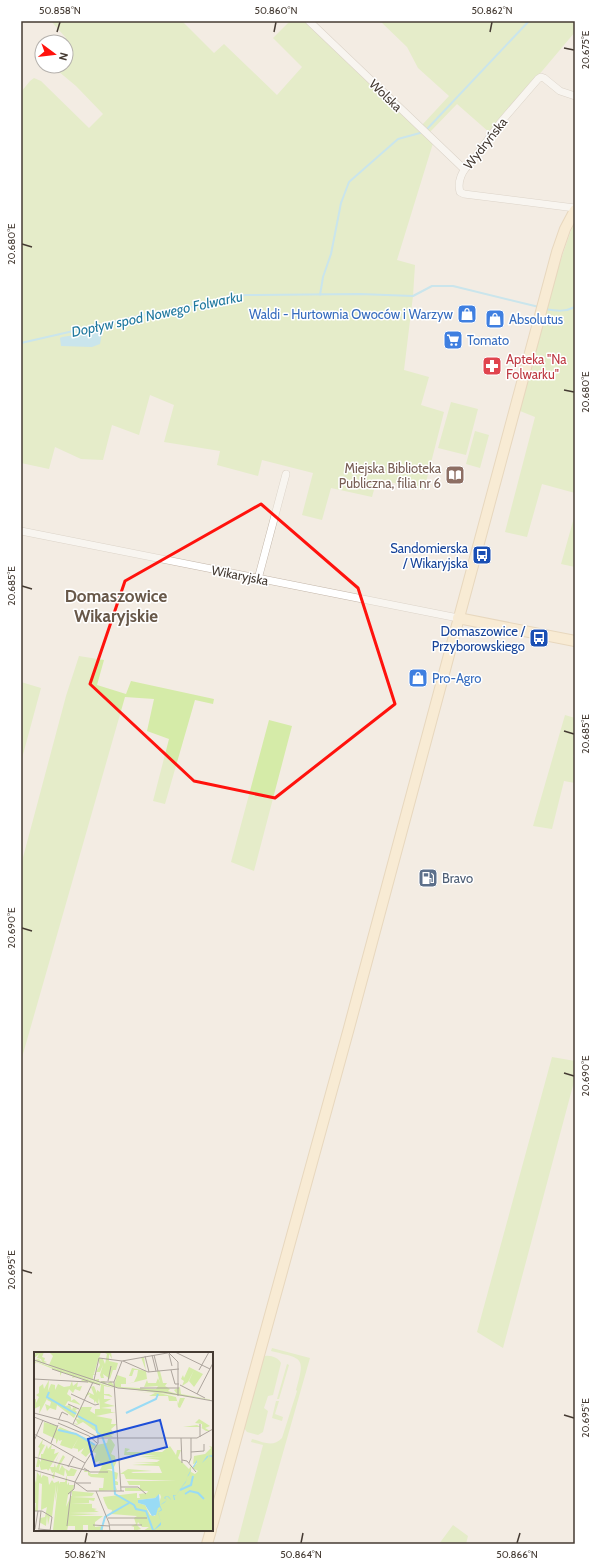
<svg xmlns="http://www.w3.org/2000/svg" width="596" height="1565" font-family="Cabin,sans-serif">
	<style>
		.green { fill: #d5eba8 }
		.water { fill: #99dbf5 }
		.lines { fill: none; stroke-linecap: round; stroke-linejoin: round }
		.stream { stroke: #99dbf5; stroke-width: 2 }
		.street-casing { stroke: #c2b5a8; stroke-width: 8 }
		.secondary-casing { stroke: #dabd90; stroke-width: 12 }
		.street { stroke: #fff; stroke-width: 7 }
		.secondary { stroke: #ffe8c0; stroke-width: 10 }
		.marked { fill: none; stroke: #ff120d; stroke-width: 3; stroke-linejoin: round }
		.ticks { fill: none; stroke: #453b33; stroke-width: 1.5 }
		.labels { text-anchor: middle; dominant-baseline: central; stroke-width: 3; stroke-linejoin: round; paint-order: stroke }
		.street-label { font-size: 13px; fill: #453b33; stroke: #fff }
		.shop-label { font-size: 13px; fill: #366cbe; stroke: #fff; text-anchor: start }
		.health-label { font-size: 13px; fill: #be3a42; stroke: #fff; text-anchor: start }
		.education-label { font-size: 13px; fill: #785e54; stroke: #fff; text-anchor: end }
		.transit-label { font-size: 13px; fill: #164399; stroke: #fff; text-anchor: end }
		.service-label { font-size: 13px; fill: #4e5e75; stroke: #fff; text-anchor: start }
		.water-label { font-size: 14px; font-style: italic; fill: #227a9f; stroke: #fff }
		.district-label { font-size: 17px; font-weight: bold; fill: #685849; stroke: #fff }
		.inset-river { fill: none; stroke: #99dbf5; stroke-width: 2 }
		.inset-road { fill: none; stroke: #ada59d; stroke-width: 1 }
		.view { fill: #1d4ed8; fill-opacity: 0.15; stroke: #1d4ed8; stroke-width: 2 }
		.inset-edge { fill: none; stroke: #453b33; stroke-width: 2 }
		.neatline { fill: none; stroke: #453b33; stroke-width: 1.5 }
		.ticks-label { font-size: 10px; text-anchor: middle; fill: #453b33 }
	</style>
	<rect width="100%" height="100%" fill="#f3ece3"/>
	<path class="green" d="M51 21H182L214 53 224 44 277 95 302 67 273 38 290 21H309L434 140 397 260 415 265 413 296 404 370 429 377 421 405 444 412 424 490 377 479 372 497 331 488 322 520 302 515 313 473 262 460 258 476 217 465 220 451 164 442 174 405 150 395 139 435 112 425 103 460 81 459 55 447 49 469 21 463V92L30 81 34 78 41 81 89 128 103 114 76 86 52 66H66V42H63L66 38Z
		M380 21H575V32L490 133 457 104 430 132 422 125 449 96 418 68 407 47Z
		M575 220V493L542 484 527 537 505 532 535 417 520 411C536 347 551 282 575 220Z
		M451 402 478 409 466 455 438 448Z
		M475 431 489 435 480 468 466 464Z
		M575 514V567L561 564Z
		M79 656 104 660 97 685 126 694 131 681 214 699 213 704 195 700 165 804 153 801 169 739 147 731 154 699 125 697 21 1061V865L66 696Z
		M21 682 41 688 21 762Z
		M565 715 575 718V749L573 757 575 758V783L564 781 552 829 533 826Z
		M269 720 292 726 254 871 231 862Z
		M552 1057 575 1061V1078L503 1348 477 1332Z
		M272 1348 310 1358 257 1544H237L263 1445 251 1442 252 1439C263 1442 273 1448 282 1438L297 1391 296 1390C305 1357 304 1359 271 1351Z
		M265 1356C271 1355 279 1358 281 1363L273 1395 268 1396 264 1408 268 1411 263 1432 258 1435 247 1432 244 1428 263 1359Z
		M287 1364 289 1365 279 1399H277Z
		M276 1401H279L275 1414 283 1417 282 1421 272 1418Z
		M453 1525 468 1536 466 1544H439Z"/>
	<path class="water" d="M100 331 102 333 100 344 92 347 61 346 60 338 62 337Z"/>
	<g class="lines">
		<path class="stream" d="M320 295 323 277 331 254 341 203 349 182 398 139 420 133 428 128 529 21
			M545 309C557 311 565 312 575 307
			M21 343 152 313 205 305 245 295 360 294 413 296 432 286H453L539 307"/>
		<g class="street-casing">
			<path id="street" d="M309 21 464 169
				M575 96 560 91 544 78 541 77 538 79 500 123 470 164C462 170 457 182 460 192L464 194 575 208
				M21 531 458 618
				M258 579 286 474"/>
		</g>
		<g class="secondary-casing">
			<path id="secondary" d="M458 618 575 641
				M212 1526 349 1028 557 252 565 229 575 210
				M207 1544 211 1530"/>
		</g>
		<use href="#street" class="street"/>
		<use href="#secondary" class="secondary"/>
	</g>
	<path d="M0 0H596V1565H0ZM261 504 358 588 395 704 275 798 194 781 90 684 125 581Z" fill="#f3ece3" fill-opacity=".55" fill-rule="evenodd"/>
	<path class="marked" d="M261 504 358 588 395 704 275 798 194 781 90 684 125 581Z"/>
	<path class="ticks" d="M57 32 60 22M274 32 276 22M490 32 492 22M564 48 574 50M22 244 32 247M564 390 574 392M22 586 32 589M564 731 574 734M22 928 32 931M564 1073 574 1076M22 1270 32 1273M564 1415 574 1418M85 1543 87 1533M301 1543 303 1533M517 1543 520 1533"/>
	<defs>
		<g id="shop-square" transform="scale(1)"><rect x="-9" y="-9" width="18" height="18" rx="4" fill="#3f7fe0" stroke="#fff"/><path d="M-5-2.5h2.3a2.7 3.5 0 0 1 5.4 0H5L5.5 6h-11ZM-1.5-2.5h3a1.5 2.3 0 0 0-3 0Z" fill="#fff"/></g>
		<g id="supermarket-square" transform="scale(1)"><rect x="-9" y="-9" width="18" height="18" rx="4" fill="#3f7fe0" stroke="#fff"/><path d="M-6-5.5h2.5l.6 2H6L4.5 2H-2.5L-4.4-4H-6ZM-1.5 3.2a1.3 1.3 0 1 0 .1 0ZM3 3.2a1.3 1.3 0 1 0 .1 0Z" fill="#fff"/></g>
		<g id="pharmacy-square" transform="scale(1)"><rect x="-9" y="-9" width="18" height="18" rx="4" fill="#e0444e" stroke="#fff"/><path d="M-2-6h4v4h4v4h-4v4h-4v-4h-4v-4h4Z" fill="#fff"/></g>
		<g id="library-square" transform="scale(1)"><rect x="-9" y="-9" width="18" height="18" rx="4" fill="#8d6e63" stroke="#fff"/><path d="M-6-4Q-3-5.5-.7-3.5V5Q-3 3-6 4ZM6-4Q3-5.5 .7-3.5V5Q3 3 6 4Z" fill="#fff"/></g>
		<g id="bus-square" transform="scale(1)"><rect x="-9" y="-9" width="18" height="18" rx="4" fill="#1a4fb4" stroke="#fff"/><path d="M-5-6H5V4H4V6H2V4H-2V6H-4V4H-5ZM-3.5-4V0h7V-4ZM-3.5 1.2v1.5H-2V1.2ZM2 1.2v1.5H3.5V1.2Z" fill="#fff"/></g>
		<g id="fuel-square" transform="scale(1)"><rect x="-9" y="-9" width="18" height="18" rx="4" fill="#5c6f8a" stroke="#fff"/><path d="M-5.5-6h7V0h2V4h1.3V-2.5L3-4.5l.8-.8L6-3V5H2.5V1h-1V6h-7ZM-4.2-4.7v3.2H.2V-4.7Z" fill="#fff"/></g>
	</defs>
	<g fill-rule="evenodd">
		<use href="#shop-square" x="467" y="314"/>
		<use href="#shop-square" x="495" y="319"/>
		<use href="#supermarket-square" x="453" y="340"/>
		<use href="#pharmacy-square" x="492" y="366"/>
		<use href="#library-square" x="455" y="475"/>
		<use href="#bus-square" x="482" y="555"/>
		<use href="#bus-square" x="539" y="638"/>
		<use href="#shop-square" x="418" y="678"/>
		<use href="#fuel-square" x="428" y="878"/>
	</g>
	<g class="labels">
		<g class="street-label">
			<text transform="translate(386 95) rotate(44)">Wolska</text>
			<text transform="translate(485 143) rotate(-52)">Wydryńska</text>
			<text transform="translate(240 575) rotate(11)">Wikaryjska</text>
		</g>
		<g class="shop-label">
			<text x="453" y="314" text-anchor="end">Waldi - Hurtownia Owoców i Warzyw</text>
			<text x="509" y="319">Absolutus</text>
			<text x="467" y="340">Tomato</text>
			<text x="432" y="678">Pro-Agro</text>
		</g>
		<g class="health-label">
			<text x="506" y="359">Apteka "Na<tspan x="506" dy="15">Folwarku"</tspan></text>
		</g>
		<g class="education-label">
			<text x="441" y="468">Miejska Biblioteka<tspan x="441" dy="15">Publiczna, filia nr 6</tspan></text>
		</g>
		<g class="transit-label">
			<text x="468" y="548">Sandomierska<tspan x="468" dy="15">/ Wikaryjska</tspan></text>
			<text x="525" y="631">Domaszowice /<tspan x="525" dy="15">Przyborowskiego</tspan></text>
		</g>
		<g class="service-label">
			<text x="442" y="878">Bravo</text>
		</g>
		<g class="water-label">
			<text transform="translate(157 314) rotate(-12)">Dopływ spod Nowego Folwarku</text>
		</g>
		<g class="district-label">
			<text x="116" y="596">Domaszowice<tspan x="116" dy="20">Wikaryjskie</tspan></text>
		</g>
	</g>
	<g transform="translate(34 1352)">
		<rect width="179" height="179" fill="#f3ece3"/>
		<path d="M2 0H10L8 5 11 6 10 9 13 10 10 11 15 13 19 4 15 0H67L65 6 69 7 71 12 73 2 69 0H77L78 7 75 2V9L84 11 82 18H79L76 27 69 22 70 26H67L66 23 69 13 66 20H62L66 13 64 8 60 22 56 21 63 23H59V28L65 27V30L70 29 73 32 77 29 80 34 83 23 92 26V32H87V35L122 37 124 34 110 35 113 28 114 31H122L124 26 126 31 123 19H126L129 31H133L131 34 136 37 134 39 143 42 140 38 146 35 147 42 179 48 80 35 32 20 0 8 5 7 8 10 7 7 3 6 5 2 0 6ZM107 5H110L113 27 93 32 100 30 103 24 104 18H100L98 24H95L98 16 112 19ZM0 9 80 36 70 34V42H75L79 45 70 43V47H77L70 51 81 54 67 56 77 57V60H82L62 64 78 67 77 72H83L77 77 80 82 77 83 79 85H63L60 83 58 81 63 85V80L49 70 43 73 39 71 44 72 41 66 46 68 42 64 47 55H58L56 59 61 62V57H66L65 46 64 52 61 49 60 52V48L55 45 56 42 51 45 54 40 60 43 57 35 60 34 63 41V38L66 40 67 33 47 29 49 27 42 25 38 26 39 24 28 20 26 24V20L2 10 0 14ZM155 15 169 22 160 35 155 29 160 18 154 30 148 34 150 29 147 27 149 23 150 26ZM15 28 14 39 17 32 21 33V38L24 32 30 35 36 34 38 29 39 34 44 30 43 35 48 34 46 39 41 37 39 41 35 37 33 42 37 45V49L40 47 47 53 34 49 31 54 36 53 38 58 39 55 44 57 41 58 43 60 40 66 23 53 22 58 16 56 13 59 11 52 16 54 17 50 13 48 14 45 5 62 6 54 0 57V47H2V51L5 45 2 43 5 41V35L9 32 10 37ZM95 39 125 41 142 45 144 52 146 46H151L146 56 144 55 143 49H135L134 44H115L121 41ZM165 67 176 74 171 76 176 79H172L166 75H149L163 73 168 76V72L161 71ZM10 70 23 74V78L26 75 52 86 62 93 73 91 74 87H77L81 93 77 102 81 104 82 111 79 117H72L84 121 83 127 80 128 84 130V133H81L83 138 65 139V136H69L70 126 57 125 54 123V120H50L51 118 55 120 57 122H71H64L68 114 64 112 66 109 59 111 62 101 58 100 62 93 52 105 47 101 50 96 44 100V97L39 96 45 85 38 97 26 93 28 88 25 89V87L22 92V87L9 81ZM9 87 8 92 11 93 4 106 7 110V102H9L13 93 14 97 18 92 17 97H21L20 102 25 100 16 115H20L21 111 26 100 21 112 22 116 29 103 31 105 26 113 25 119 32 105 28 113 30 116 35 119 37 116 43 118 40 124H33V133L35 130V133H40L39 139 60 141 58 144H38V139L34 143 32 155 37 144H61L38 145 61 146 60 149 55 148V151H60L37 152H58V156L63 157 60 158 65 160 36 161 66 162 35 164H69L61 170V175L69 174V179H54V173H49V179H41V174H34L33 179 19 178 24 133 21 150 22 132 18 165 16 164 14 173 13 163 12 174 5 170 6 166 11 165 13 155 7 158 8 132 5 131 4 159H1L2 151H0V124L2 131 3 120 6 124 7 120V126L9 123 14 125 15 133 18 128 20 131 25 129V132L26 130H31L33 123 31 117 30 124 21 120 20 127 18 125 20 120 18 121 16 116 14 119 13 117 7 118 5 111V115H2L6 96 4 95ZM136 94 142 103 143 98H147L144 106 155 117 157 114V120L161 122 164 119 158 116 163 111 159 112 160 104 171 102 177 96 175 94 179 95V179H109L115 175H108L104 170 103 173 107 177 100 179V175L97 174 102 172 100 166 103 164 77 162 78 158 74 157 71 151 69 145 103 141V146H106L105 142 113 141 114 139H91V136H106V133H95L93 129H142L92 127 90 122H86L94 117 118 119 97 120 99 121H128L125 114 98 113 122 111 99 110H123L126 108 111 106H128L105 105 122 103H90L91 96 96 97 92 100H128ZM126 142 127 145 121 164 116 163 111 153 104 151V148L121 146Z" fill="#d5eba8" fill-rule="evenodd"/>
		<path d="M179 103 178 105 174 104V105L168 111 163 108V110L160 115 158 116 157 118 155 123 153 125 152 130 142 143 141 144 140 143 141 148H137L133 144 131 146 133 148 130 151 126 153 128 158 127 159 124 160 127 170V173L119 179 127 170 124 161V160L125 159 127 158 126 155 124 156 122 163 118 164 111 153 104 151V148L121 146 125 142 126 153 133 148 130 146 132 144H134L136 146 137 148H140L139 143H142L152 129 153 125 158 116 163 108 168 111 173 104Z" fill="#99dbf5"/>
		<path class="inset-river" d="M15 40 13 45 42 62M92 61 122 47 124 42M44 64 62 74 63 80 68 84 79 115 81 142 100 153 102 157 112 159 119 178M24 78 42 82 61 93M146 138 157 133 159 124M151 142 156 139 164 141 170 147M67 179 71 165 95 151"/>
		<path class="inset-road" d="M134 0 144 10V44M141 0 176 17M135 2 138 14M118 3 122 19M120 3 124 19M111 4 115 20M0 8 84 36 129 40 179 49M88 9 139 0M89 9 114 20 145 17M18 17 66 33M137 18 141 32H145M165 18 175 0M0 27 54 30M60 28 65 6 88 9M74 29 77 14M67 30H80M146 33 171 46M106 36H145M37 42 61 53 65 52M163 42 179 11M34 52 45 57M0 61 34 70 65 86H163L179 77M0 65 23 74M25 67 28 60 34 63M24 71 55 84 63 91M39 72 59 30M166 72V85M0 82 51 111M147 86 148 111M0 89 9 68M17 91 24 73M157 100 170 99V92M0 105 55 119M148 108 153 109 162 120M51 111 64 91V85M155 111 157 106V86M34 115 40 104M50 116 56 120H74M0 118 41 130M41 130 53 139H90M41 130 51 111M42 131H57M87 135H104L112 142M62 139 75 171 76 179M87 139 80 30 88 9M34 142 40 137 41 130M0 159H8L18 165 16 179M74 166H113M59 173 76 174M76 173H108M33 174 37 140M1 177 4 159M4 177 16 178M5 177 7 159"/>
		<path class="view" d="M126 68 133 95 61 114 54 87Z"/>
		<rect width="179" height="179" class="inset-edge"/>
	</g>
	<rect width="596" height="1565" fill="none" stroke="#ffffff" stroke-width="44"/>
	<g transform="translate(54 54) rotate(105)"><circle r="19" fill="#ffffff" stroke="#b5b1ad"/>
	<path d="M0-3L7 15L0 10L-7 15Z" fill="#ff120d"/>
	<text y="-6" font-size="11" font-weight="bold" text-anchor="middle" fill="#453b33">N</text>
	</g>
	<rect x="22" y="22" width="552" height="1521" class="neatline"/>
	<g class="ticks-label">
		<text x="60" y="14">50.858°N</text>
		<text x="276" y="14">50.860°N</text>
		<text x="492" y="14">50.862°N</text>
		<text transform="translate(585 50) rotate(-90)" y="4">20.675°E</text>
		<text transform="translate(11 244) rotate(-90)" y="4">20.680°E</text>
		<text transform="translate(585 392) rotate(-90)" y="4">20.680°E</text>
		<text transform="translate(11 586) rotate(-90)" y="4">20.685°E</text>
		<text transform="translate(585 734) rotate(-90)" y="4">20.685°E</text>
		<text transform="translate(11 928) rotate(-90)" y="4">20.690°E</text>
		<text transform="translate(585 1076) rotate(-90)" y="4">20.690°E</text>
		<text transform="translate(11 1270) rotate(-90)" y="4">20.695°E</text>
		<text transform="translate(585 1418) rotate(-90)" y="4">20.695°E</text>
		<text x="85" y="1558">50.862°N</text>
		<text x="301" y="1558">50.864°N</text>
		<text x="517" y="1558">50.866°N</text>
	</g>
</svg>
